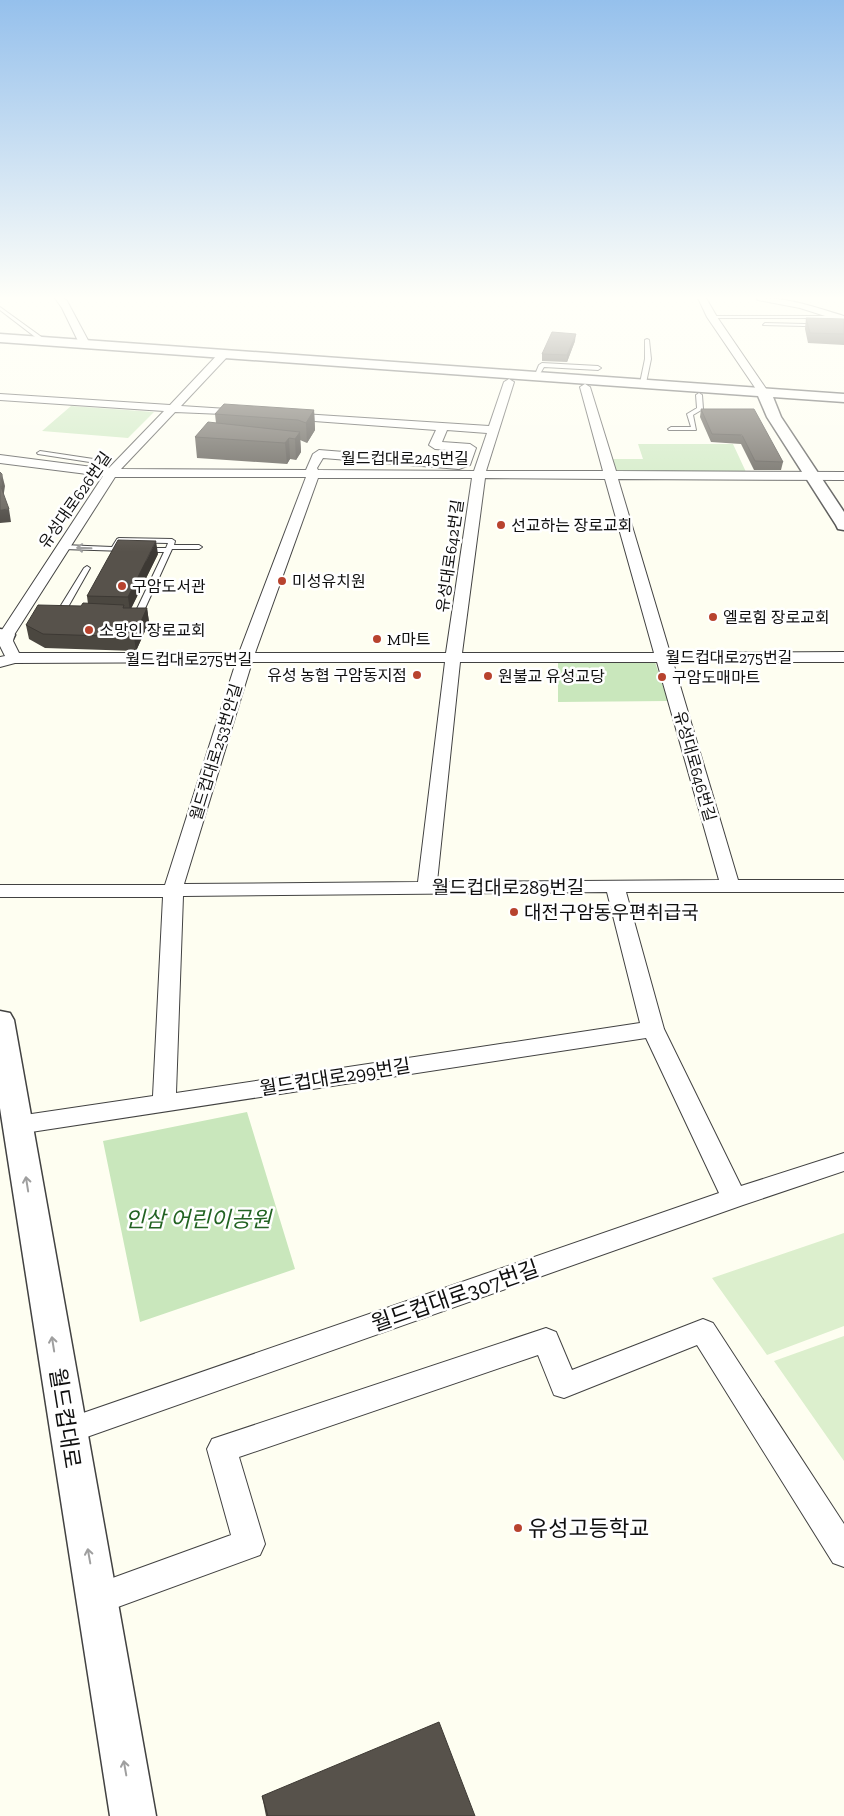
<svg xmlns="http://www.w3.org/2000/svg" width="844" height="1816" font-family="'Zilla Slab','Noto Sans KR',serif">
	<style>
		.green { fill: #c9e7bc }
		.pitch { fill: #dcefcd }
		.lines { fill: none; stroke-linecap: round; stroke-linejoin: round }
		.service-casing { stroke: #424242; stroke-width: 2 }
		.minor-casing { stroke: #424242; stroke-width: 2 }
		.tertiary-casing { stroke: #424242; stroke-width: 3 }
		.service { fill: #fff; fill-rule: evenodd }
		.minor { fill: #fff; fill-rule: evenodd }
		.tertiary { fill: #fff; fill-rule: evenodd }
		.wall { fill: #4b4740 }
		.shaded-wall { fill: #3d3934 }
		.building { fill: #57524b; stroke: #3d3934 }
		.oneway { stroke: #9f9f9f }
		.poi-dot { fill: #b8432e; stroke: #fff; stroke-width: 2 }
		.labels { text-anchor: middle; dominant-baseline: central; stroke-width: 5; stroke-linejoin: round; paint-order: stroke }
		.far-street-label { font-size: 16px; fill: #0f0f0f; stroke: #fff }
		.far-poi-label { font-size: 16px; fill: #0f0f0f; stroke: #fff; text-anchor: start }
		.street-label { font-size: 19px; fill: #0f0f0f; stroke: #fff }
		.poi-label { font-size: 19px; fill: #0f0f0f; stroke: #fff; text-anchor: start }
		.near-park-label { font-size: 22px; font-style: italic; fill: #226322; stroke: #fff }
		.near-street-label { font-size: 22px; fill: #0f0f0f; stroke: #fff }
		.near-poi-label { font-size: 22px; fill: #0f0f0f; stroke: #fff; text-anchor: start }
	</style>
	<rect width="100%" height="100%" fill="#fefef1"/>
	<path class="green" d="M71 406 154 412 128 438 42 431Z
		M638 444H733L746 472H613L610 459H643Z
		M654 659 668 701 558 702V662Z
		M247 1112 295 1269 140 1322 103 1141Z"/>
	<path class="pitch" d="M844 1233V1326L767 1355 712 1278Z
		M844 1336V1461L774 1361Z"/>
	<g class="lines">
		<g class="service-casing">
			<path id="service" d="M0 307 47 341V343H43L0 310Z
				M710 316H836L838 317 836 318H712Z
				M765 323 844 325V327L763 325Z
				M647 339 649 340 651 359 646 383 643 385 640 383 645 359V340Z
				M542 363 598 366 601 368 598 370 544 367 538 377H534L539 365Z
				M699 393 702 395 703 409 693 415 696 430H669L668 429 671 427H691L687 414 697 408 696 395Z
				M40 451 100 460 114 473 109 474 96 463 38 454 37 453Z
				M119 538 172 539 175 541 174 545H199L202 547 199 549H172L142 615C139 618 131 618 128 615L135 613 164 552H144L141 550 144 548H166L168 543 121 542 119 547 127 548 128 549 125 551 63 549 60 547 63 545 112 547 117 539Z
				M87 566 90 568 68 607 64 609H61L60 607 84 568Z"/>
		</g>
		<g class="minor-casing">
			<path id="minor" d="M55 298H64L67 301 90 344 89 346H81L78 341 62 308Z
				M698 298H706L717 317 769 393 768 395H760L707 317Z
				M756 298C787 297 815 307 844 316V322L800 308 758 300Z
				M224 351 228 352V356L181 406 243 410 247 411 249 413 247 415 175 412 121 469 306 470 313 454 319 450 457 461 461 460 463 451 435 449 429 445 436 430 287 419 281 416 287 413 489 426 504 382 509 379 514 382 486 471H603L580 387 585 384 590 387 616 471 844 472V480L618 479 670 653 844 652V662H673L738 880H844V892H626L664 1029 741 1186 844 1153V1171L743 1205 67 1444 57 1440 52 1431 57 1422 719 1193 646 1038 18 1134 10 1131 6 1125 10 1119 18 1116 153 1096 163 897H0V885H165L236 662 15 663 0 667V657L5 656 0 646V633L103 476 0 463V455L108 469 164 411 0 400V394L170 405 220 352ZM447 430 487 433 474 471 318 470 317 468 323 458 459 469 470 465 476 448 470 444 442 442ZM115 477H306L239 653H19L13 641 14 635ZM318 478H472L446 653H255ZM485 478 605 479 654 653H462ZM252 662H445L418 882 184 884ZM460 662H657L719 880 437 882ZM607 892 640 1023 176 1093 183 896Z
				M703 1319 713 1323 844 1524V1567L833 1563 697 1345 564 1398 554 1395 538 1355 239 1457 265 1544 260 1555 96 1615 85 1610 80 1599 85 1588 231 1535 207 1449 212 1439 546 1328 556 1332 572 1370Z"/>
		</g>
		<g class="tertiary-casing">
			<path id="tertiary" d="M0 334 844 394V402L773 397 781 417 844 512V530L838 529 836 525 767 417 758 396 0 342Z
				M0 629 13 631 15 635 13 639 0 641Z
				M0 1011 10 1013 14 1020 156 1816H110L0 1108Z"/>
		</g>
		<use href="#service" class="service"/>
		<use href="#minor" class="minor"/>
		<use href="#tertiary" class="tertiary"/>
	</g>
	<path class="wall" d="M806 318 844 319V345L808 343 805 329Z
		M575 341 567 362 542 361V354Z
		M701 409 783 462 781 470H754L741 444 711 442 700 417Z
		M314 410 315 430 307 443 300 440 301 452 296 460 290 459 287 464 197 458 195 437 216 423 215 414Z
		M158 554 131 608H147L149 622 136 651 45 648 29 639 26 625 88 604 87 596Z
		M262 1796 475 1816H266Z"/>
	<path class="shaded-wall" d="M576 334 575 341 567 362V355Z
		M314 410 315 430 307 443 306 423Z
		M300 432 301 452 296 460 295 439Z
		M289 438 290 459 287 464 285 443Z
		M2 474 5 486 3 499 1 487Z
		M9 509 11 522 0 523V510Z
		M156 541 158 554 130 611 128 597Z
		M147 608 149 622 136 651 134 637Z"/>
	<path class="building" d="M806 318 844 319V334L810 333Z
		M552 332 576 334 567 355 542 354Z
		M224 404 314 410 306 423 298 420 215 414Z
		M701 409H754L783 462 755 461 742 435 712 434Z
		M208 422 300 432 295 439 289 438 285 443 195 437Z
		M0 472 2 474 1 487 9 509 0 510Z
		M118 540 156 541 128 597 87 596Z
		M83 603 124 605 123 608H147L134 637 43 634 26 625 38 605 81 606Z
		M439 1722 475 1816H268L262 1796Z"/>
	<defs><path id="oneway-shaft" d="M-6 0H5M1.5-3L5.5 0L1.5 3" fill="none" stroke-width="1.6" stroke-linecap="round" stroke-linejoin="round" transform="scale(1.25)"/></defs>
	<g class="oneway">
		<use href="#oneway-shaft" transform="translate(84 548) rotate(-178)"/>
		<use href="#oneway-shaft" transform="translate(27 1184) rotate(-99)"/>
		<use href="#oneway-shaft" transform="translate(53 1344) rotate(-99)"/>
		<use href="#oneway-shaft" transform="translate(89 1556) rotate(-100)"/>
		<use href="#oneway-shaft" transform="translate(125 1768) rotate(-100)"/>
	</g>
	<linearGradient id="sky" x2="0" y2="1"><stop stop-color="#95c0ec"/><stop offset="0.54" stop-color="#fffff9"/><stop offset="1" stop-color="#fffff9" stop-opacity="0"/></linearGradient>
	<rect width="844" height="552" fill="url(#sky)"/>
	<g class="poi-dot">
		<circle cx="501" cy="525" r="5"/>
		<circle cx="282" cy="581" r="5"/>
		<circle cx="122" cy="586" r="5"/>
		<circle cx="713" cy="617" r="5"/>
		<circle cx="89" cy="630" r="5"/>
		<circle cx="377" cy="639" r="5"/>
		<circle cx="417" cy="675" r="5"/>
		<circle cx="488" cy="676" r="5"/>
		<circle cx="662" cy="677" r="5"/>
		<circle cx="514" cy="912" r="5"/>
		<circle cx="518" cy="1528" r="5"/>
	</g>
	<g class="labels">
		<g class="far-street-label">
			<text x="405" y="458">월드컵대로245번길</text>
			<text transform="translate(75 500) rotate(-55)">유성대로626번길</text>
			<text transform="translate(450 556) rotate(-82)">유성대로642번길</text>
			<text x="729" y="657">월드컵대로275번길</text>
			<text x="189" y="659">월드컵대로275번길</text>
			<text transform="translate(216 752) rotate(-73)">월드컵대로253번안길</text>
			<text transform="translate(695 766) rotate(74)">유성대로646번길</text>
		</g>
		<g class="far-poi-label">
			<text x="511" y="525">선교하는 장로교회</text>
			<text x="292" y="581">미성유치원</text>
			<text x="132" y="586">구암도서관</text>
			<text x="723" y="617">엘로힘 장로교회</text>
			<text x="99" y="630">소망인 장로교회</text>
			<text x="387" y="639">M마트</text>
			<text x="407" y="675" text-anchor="end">유성 농협 구암동지점</text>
			<text x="498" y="676">원불교 유성교당</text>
			<text x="672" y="677">구암도매마트</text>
		</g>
		<g class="street-label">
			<text x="508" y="887">월드컵대로289번길</text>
			<text transform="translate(335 1077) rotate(-9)">월드컵대로299번길</text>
		</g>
		<g class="poi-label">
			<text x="524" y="912">대전구암동우편취급국</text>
		</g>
		<g class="near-park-label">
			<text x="198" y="1219">인삼 어린이공원</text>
		</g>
		<g class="near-street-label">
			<text transform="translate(455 1296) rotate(-19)">월드컵대로307번길</text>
			<text transform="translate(65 1418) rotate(81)">월드컵대로</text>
		</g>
		<g class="near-poi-label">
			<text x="528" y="1528">유성고등학교</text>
		</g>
	</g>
</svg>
